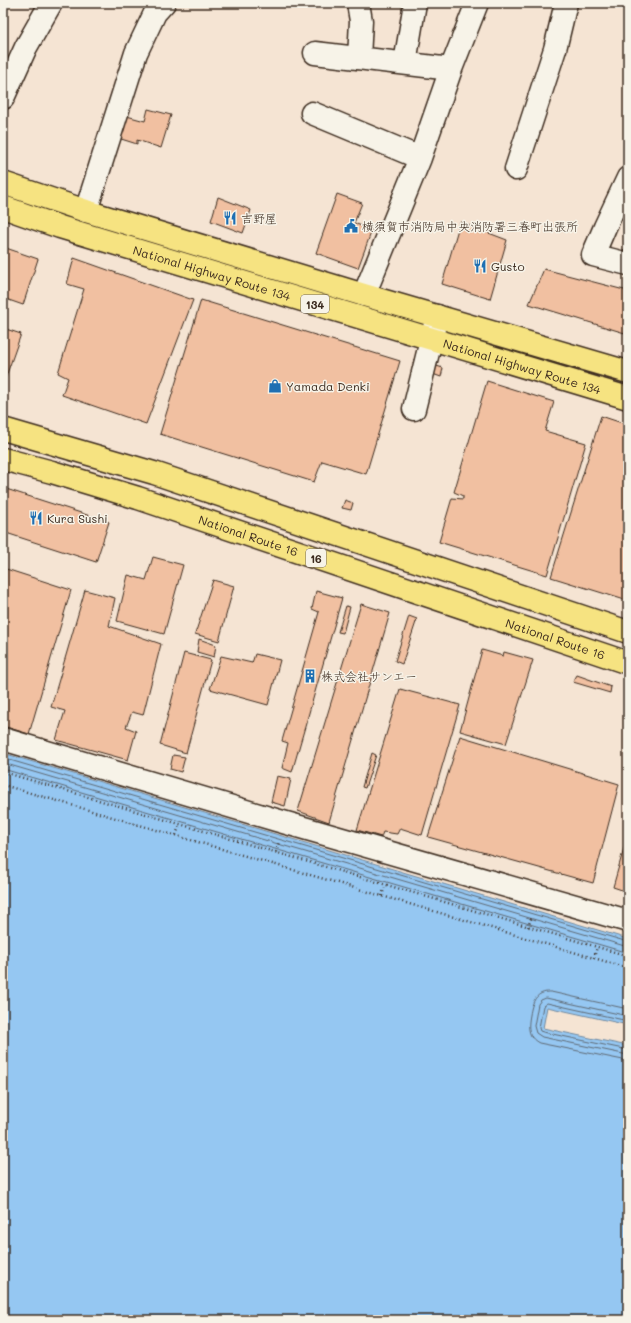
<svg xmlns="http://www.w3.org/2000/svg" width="631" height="1323" font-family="Mali,'Klee One',sans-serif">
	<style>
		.water { fill: #95c7f2; stroke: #71889d }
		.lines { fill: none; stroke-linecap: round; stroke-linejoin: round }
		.shore { stroke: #5f6973; stroke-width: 1 }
		.building { fill: #f1c0a1; stroke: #3b2a1e }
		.minor-casing { stroke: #3b2a1e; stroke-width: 25 }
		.highway-casing { stroke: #3b2a1e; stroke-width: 25 }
		.path { stroke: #3b2a1e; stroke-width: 2.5; stroke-dasharray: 1 3; stroke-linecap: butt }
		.minor { stroke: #f7f3e8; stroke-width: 22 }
		.highway { stroke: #f6e381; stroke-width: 22 }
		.labels { text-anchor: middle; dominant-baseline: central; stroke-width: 3; stroke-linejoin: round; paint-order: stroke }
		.shield { fill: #f7f3e8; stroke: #73665b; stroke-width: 1 }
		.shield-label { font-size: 11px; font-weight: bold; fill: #3b2a1e }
		.poi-label { font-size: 12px; fill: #3b2a1e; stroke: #f7f3e8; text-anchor: start }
		.street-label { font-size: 12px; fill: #3b2a1e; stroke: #f7f3e8 }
	</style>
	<rect width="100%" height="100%" fill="#f5e4d3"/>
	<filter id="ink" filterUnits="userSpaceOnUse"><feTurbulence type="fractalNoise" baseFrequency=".025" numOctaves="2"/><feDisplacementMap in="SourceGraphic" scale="8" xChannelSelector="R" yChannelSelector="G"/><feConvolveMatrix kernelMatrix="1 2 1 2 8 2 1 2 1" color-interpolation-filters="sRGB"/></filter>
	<g filter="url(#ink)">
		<path class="water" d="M3 753 628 939V1025L547 1007 543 1028 628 1046V1320H3Z"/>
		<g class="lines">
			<path class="shore" d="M3 758 628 942
				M3 763 628 947
				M3 769 628 953
				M628 1009 551 992C536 991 532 1002 530 1015 528 1026 527 1037 539 1043L628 1061
				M628 1016 546 998 541 1000 538 1004 534 1026 536 1033 542 1037 628 1055
				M628 1021 547 1003 543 1006 539 1028 540 1031 543 1032 628 1050"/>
		</g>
		<path class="building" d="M148 109 171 115 161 148 137 140V144L118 138 123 115 145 121Z
			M337 194 362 203 354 223 372 230 358 268 316 253Z
			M218 197 251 210 243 233 211 221Z
			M460 222 507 240 490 299 442 284Z
			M3 247 38 259 23 305 3 298Z
			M74 258 193 300 146 424 62 395 68 378 58 373 84 289 67 284Z
			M544 269 628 291V334L529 304Z
			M201 300 400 361 366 474 322 461 314 482 160 434Z
			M3 328 21 334 3 385Z
			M430 364 443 368 441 377 427 372Z
			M487 381 554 402 545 431 586 443 547 575 439 542 452 498 463 499V496L454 492Z
			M601 416 628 425V601L551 577Z
			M3 488 109 522 96 562 3 532Z
			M345 500 353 503 351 510 342 508Z
			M153 557 183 565 164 634 117 621 128 575 146 580Z
			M3 568 71 590 29 734 3 726Z
			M213 580 234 586 219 641 195 634Z
			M85 590 115 598 109 626 161 644 143 715 132 712 126 727 136 731 128 760 56 740 65 711 51 707Z
			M316 591 342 598 292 772 282 768 288 743 282 741 319 612 312 609Z
			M361 604 390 613 329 822 298 811Z
			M346 606 350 607 343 633 338 632Z
			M409 616 417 619 402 664 395 661Z
			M199 639 216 645 214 657 197 652Z
			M482 650 503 656 504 652 533 660 506 744 460 731Z
			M184 653 211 660 186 753 160 745Z
			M255 654 280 660 268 705 210 689 221 656 252 663Z
			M577 675 611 687 610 693 573 682Z
			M400 689 460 705 422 835 400 828 397 834 383 832 381 837 357 830Z
			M460 736 619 784 593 883 428 837Z
			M372 753 376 755 365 788 362 787Z
			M173 755 185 757 181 772 170 769Z
			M277 776 291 779 285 806 271 802Z
			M628 834V892L613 887Z"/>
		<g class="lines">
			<g class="minor-casing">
				<path id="minor" d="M358 3 361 21 359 58
					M315 53 451 69
					M405 63 415 3
					M3 98 26 47 51 3
					M312 113 420 158
					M516 169 555 49 566 3
					M628 178 605 227 593 255 628 264
					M86 211 136 53 155 13 164 3
					M364 295 420 158 451 69 477 3
					M414 409 437 316
					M3 739 276 820 628 921"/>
			</g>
			<g class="highway-casing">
				<g id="highway">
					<path d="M3 183 86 211 364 295 628 372"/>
					<path id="s1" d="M3 207 60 227 628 398"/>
					<path d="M3 429 154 473 628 632"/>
					<path id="s2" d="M3 459 52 472 138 498 628 663"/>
				</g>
			</g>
			<path class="path" d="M3 772 628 956
				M3 785 628 968
				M176 835 180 824
				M276 852 279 842
				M382 896 385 885
				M528 927 532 916
				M594 958 597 947"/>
			<use href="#minor" class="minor"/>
			<use href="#highway" class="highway"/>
		</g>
	</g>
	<defs>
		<g id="restaurant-bare" transform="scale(1.08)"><path d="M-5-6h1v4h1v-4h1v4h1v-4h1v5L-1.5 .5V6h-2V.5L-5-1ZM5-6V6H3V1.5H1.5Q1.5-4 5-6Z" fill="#1f6fb2" stroke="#f7f3e8" stroke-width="2.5" paint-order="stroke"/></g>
		<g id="civic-bare" transform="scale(1.08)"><path d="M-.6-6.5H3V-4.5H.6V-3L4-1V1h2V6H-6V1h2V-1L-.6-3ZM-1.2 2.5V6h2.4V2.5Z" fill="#1f6fb2" stroke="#f7f3e8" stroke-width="2.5" paint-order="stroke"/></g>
		<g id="shop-bare" transform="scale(1.08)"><path d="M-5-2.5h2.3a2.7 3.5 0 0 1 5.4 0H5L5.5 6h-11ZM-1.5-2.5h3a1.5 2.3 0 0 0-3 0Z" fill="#1f6fb2" stroke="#f7f3e8" stroke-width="2.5" paint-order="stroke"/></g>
		<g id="building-bare" transform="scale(1.08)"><path d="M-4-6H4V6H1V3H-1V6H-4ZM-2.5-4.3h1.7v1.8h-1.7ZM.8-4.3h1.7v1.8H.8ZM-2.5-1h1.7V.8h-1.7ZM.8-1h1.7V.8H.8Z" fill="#1f6fb2" stroke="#f7f3e8" stroke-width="2.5" paint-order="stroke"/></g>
	</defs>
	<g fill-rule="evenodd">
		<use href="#restaurant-bare" x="230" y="218"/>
		<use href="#civic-bare" x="351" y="226"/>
		<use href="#restaurant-bare" x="480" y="266"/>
		<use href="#shop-bare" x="275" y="386"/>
		<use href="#restaurant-bare" x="36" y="518"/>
		<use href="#building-bare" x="310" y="676"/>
	</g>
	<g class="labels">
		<g class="shield">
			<rect x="301" y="295" width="28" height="18" rx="3"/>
			<rect x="306" y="549" width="20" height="18" rx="3"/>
		</g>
		<g class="shield-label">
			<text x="315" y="304">134</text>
			<text x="316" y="558">16</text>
		</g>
		<g class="poi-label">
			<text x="241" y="218">吉野屋</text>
			<text x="362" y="226">横須賀市消防局中央消防署三春町出張所</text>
			<text x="491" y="266">Gusto</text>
			<text x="286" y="386">Yamada Denki</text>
			<text x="47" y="518">Kura Sushi</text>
			<text x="321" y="676">株式会社サンエー</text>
		</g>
		<g class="street-label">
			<text stroke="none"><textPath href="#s1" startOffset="219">National Highway Route 134</textPath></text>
			<text stroke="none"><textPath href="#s1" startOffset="543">National Highway Route 134</textPath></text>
			<text stroke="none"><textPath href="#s2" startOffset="257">National Route 16</textPath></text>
			<text stroke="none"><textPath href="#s2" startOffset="581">National Route 16</textPath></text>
		</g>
	</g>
	<rect width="631" height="1323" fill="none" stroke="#f7f3e8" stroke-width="16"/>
	<rect x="8" y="8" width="615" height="1307" fill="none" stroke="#3b2a1e" stroke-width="1.5" filter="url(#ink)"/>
</svg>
